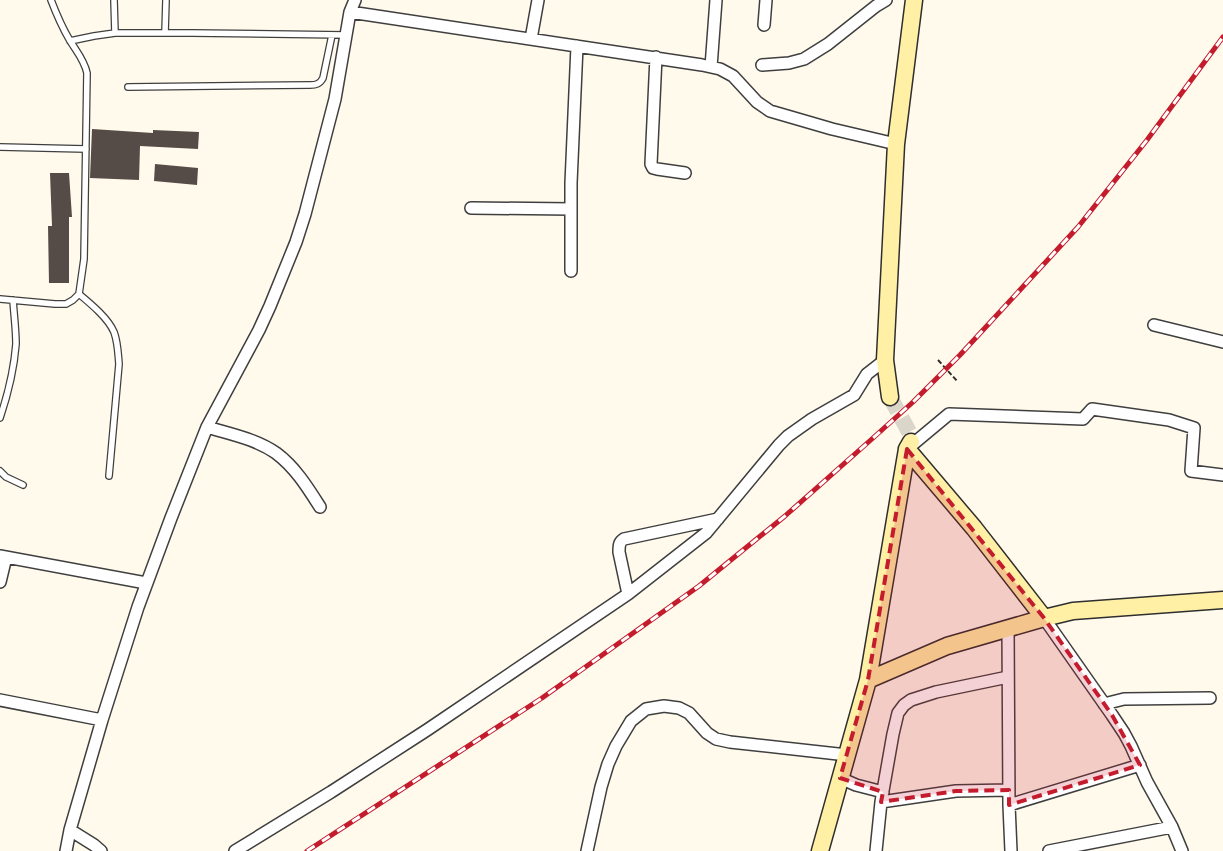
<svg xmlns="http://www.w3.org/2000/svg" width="1223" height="851" font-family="'Libre Baskerville',serif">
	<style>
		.building { fill: #554c47 }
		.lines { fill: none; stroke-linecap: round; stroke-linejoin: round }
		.secondary-tunnel { stroke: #dbd6ca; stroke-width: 16; stroke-dasharray: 16 8; stroke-linecap: butt }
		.lane-casing { stroke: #3f3f3f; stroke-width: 8 }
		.street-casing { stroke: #3f3f3f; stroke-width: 14 }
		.secondary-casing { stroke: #2e2e2e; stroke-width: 19 }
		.path { stroke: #2e2e2e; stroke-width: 2; stroke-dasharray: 5 2.5; stroke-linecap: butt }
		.lane { stroke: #fff; stroke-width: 5.5 }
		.street { stroke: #fff; stroke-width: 11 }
		.secondary { stroke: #fff0a6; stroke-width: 16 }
		.rail-casing { stroke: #c41b2d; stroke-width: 5 }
		.rail { stroke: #fff; stroke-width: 3; stroke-dasharray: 9; stroke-linecap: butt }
		.marked { fill: #c41b2d; fill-opacity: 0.2; stroke: #c41b2d; stroke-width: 4; stroke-dasharray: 10 6; stroke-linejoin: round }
	</style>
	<rect width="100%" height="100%" fill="#fffaeb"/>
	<path class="building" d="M92 129 153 133V130L199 132 198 149 140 146 139 180 90 178Z
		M155 164 198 168 197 185 154 181Z
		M50 173H69L72 217H69V283H49L48 226H52Z"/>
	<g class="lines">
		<path class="secondary-tunnel" d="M890 397 913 439"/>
		<g class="lane-casing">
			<path id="lane" d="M114 0 115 33
				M165 33 166 0
				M70 41 94 36 115 33H192L346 35
				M128 87 310 85C316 85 320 84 323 78L332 35
				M0 147 86 149
				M79 294C91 304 108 318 114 332 118 343 118 353 119 364L109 476
				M0 299 55 304H66L73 300 79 294 84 259 87 73C84 59 76 51 69 39 62 27 56 13 51 0
				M0 418C8 394 14 370 16 344 16 330 14 315 13 300
				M0 471 6 477 23 485"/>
		</g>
		<g class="street-casing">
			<path id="street" d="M350 12 702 65 720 69 733 76 757 102 770 111 832 129 896 144
				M764 25 766 0
				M531 39 538 0
				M656 57 651 164 653 168 657 169 685 173
				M762 65 789 63 804 59 828 44 876 6 886 0
				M711 67 716 0
				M471 208 571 209
				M571 271V183L577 46
				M1154 325 1223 342
				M207 427C230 434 256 439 276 453 295 467 308 488 320 507
				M907 449 949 414 1083 419 1092 409 1169 420 1194 428 1191 471 1223 475
				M0 556 146 583
				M0 582 6 557
				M628 594 619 552C619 546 619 542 624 539L718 519
				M1044 618 1112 715 1124 733 1131 746 1147 782 1172 827 1182 851
				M1008 628 1009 805 1011 851
				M0 700 102 720
				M1104 704 1124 699 1210 698
				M840 778 856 785 883 792
				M881 802 956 791 1009 790
				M1009 805 1140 765
				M70 830 94 845 101 851
				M66 851 70 830 102 720 138 607 171 518 207 427 259 330 270 306 296 242 305 214 335 99 350 12 355 0
				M235 851 331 792 427 730 628 594 706 533 779 445 788 436 812 419 854 395 867 374 885 360
				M587 851 601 787 608 764 616 746 631 721 646 709 664 706 679 708 689 713 707 733 716 739 730 742 847 755
				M876 851 881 802 893 734 898 713 904 705 911 700 936 692 1008 677
				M1049 851 1172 827"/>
		</g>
		<g class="secondary-casing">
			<path id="secondary" d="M890 397 885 360 896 144 914 0
				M911 442 907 449 974 528 1044 618
				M868 680 907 449
				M820 851 868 680 947 646 1044 618 1073 611 1223 600"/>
		</g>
		<path class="path" d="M938 360 958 382"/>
		<use href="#lane" class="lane"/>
		<use href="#street" class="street"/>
		<use href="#secondary" class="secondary"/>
		<g class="rail-casing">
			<path id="rail" d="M307 851 542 698 699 586 785 516 873 438 913 402 960 355 1078 227 1147 140 1223 37"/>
		</g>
		<use href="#rail" class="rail"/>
	</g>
	<path class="marked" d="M907 449 1044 618 1112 715 1140 765 1009 805V790L956 791 881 802 883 792 840 778 868 680Z"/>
</svg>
